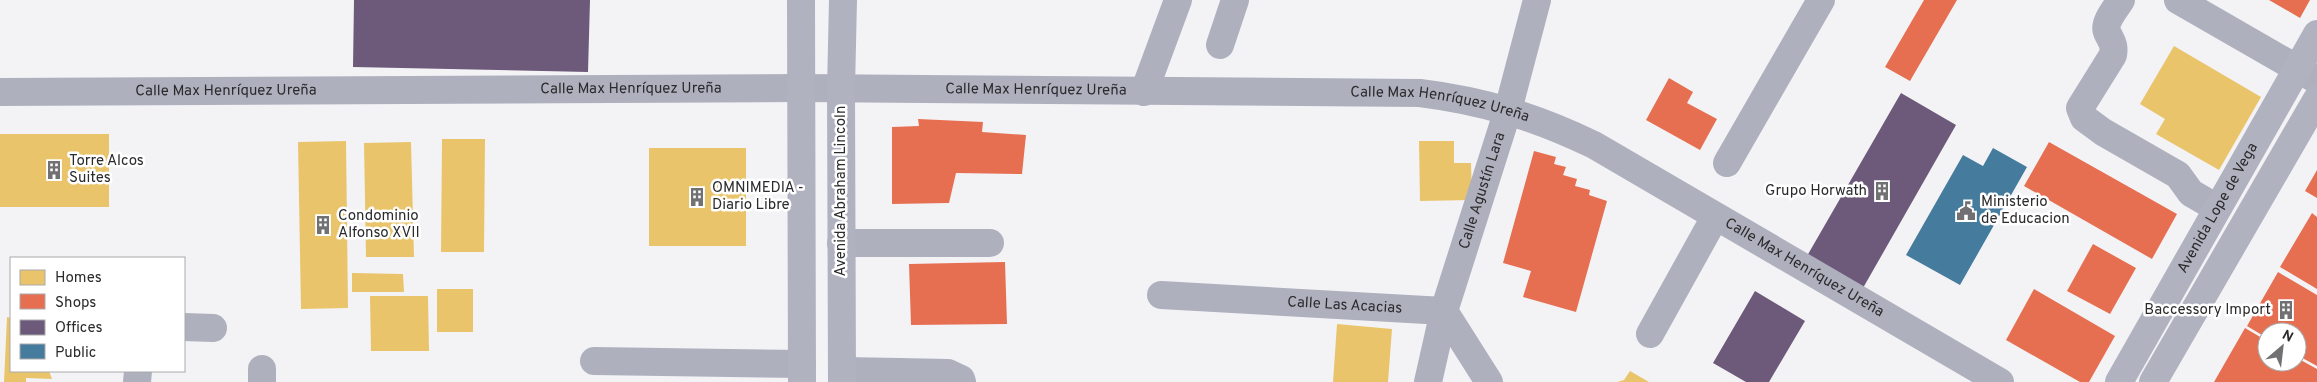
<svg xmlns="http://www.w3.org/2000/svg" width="2317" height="382" font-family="Overpass,sans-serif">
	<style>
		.homes { fill: #e9c46a }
		.shops { fill: #e76f51 }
		.offices { fill: #6d597a }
		.public { fill: #457b9d }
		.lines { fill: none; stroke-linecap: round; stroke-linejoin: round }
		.minor { stroke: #aeb0bd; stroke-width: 28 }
		.major { stroke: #b1b2c0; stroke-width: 28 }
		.labels { text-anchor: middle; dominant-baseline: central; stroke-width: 5; stroke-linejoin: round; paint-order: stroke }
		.street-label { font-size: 15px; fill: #2b2b2d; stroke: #fff }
		.poi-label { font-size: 15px; fill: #2b2b2d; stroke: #fff; text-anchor: start }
	</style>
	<rect width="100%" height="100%" fill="#f3f3f6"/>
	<path class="homes" d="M2174 46 2261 97 2219 170 2156 134 2165 119 2140 104Z
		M0 134H109V207H0Z
		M442 139H485L484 252H441Z
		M346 141 348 308 301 309 298 142Z
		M1419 141H1454V163H1471L1472 200 1420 201Z
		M411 142 414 257H366L364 143Z
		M649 148H746V246H649Z
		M352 273 403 274 404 292H352Z
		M437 289H473V332H437Z
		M370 296H428L429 351H371Z
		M7 317 11 318V371H49L52 379 26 378V382H4Z
		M1337 324 1392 329 1388 382H1333Z
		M1630 371 1649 382H1617L1624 380Z"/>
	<path class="shops" d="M1924 0H1957L1910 81 1885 67Z
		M2269 0H2310L2300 18Z
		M1669 78 1693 92 1687 103 1717 119 1700 150 1646 120Z
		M918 119 983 122 982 132 1026 135 1022 174 956 173 949 203 892 204V127L919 126Z
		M2049 142 2177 214 2152 259 2024 186Z
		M1534 151 1556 157 1554 164 1566 167 1563 175 1577 179 1575 186 1590 190 1589 195 1607 201 1576 312 1523 297 1531 271 1503 263Z
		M2317 170V198L2305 191Z
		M2312 213 2317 217V289L2280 267Z
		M2093 244 2136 268 2110 314 2067 291Z
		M1005 262 1007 324 911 325 909 264Z
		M2278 272 2317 295V366L2297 355V332H2267V338L2247 326Z
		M2034 289 2115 336 2089 382H2080L2006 340Z
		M2245 328 2267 341V362H2297V358L2317 369V382H2214Z"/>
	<path class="offices" d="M354 0H590L588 72 353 67Z
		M1901 93 1956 125 1863 288 1807 256Z
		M1755 291 1805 321 1769 382H1746L1713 363Z"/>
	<path class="public" d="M1993 148 2027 167 1960 285 1906 255 1963 155 1983 166Z"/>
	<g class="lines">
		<g class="minor">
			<path d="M2121 0C2116 8 2103 23 2107 32 2111 41 2115 44 2113 55L2080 108 2084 118 2103 132 2178 175 2191 193 2217 208"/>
			<path d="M2178 0 2317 80"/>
			<path d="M1220 45 1235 0"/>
			<path id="s1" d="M0 92 801 88 1420 93C1484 101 1536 117 1594 145L2000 382"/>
			<path d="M1144 92 1178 0"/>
			<path d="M1727 163 1821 0"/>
			<path d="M841 243H990"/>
			<path id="s2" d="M1161 295 1444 311 1489 382"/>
			<path d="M184 327 213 328"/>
			<path d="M1650 334 1715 217"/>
			<path d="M594 361 802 364"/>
			<path d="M262 369V382"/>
			<path d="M842 371 900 372V382"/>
			<path d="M900 372 948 373 961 379 962 382"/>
			<path d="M137 382 138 371"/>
			<path id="s3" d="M1428 382 1444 311 1508 110 1537 0"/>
		</g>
		<g class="major">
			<path d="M801 0 802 382"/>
			<path d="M842 382 841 89 843 0"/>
			<path id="s4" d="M2119 382 2317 34"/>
			<path d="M2153 382 2317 99"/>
		</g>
	</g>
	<defs>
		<g id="building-bare" transform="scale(1.5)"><path d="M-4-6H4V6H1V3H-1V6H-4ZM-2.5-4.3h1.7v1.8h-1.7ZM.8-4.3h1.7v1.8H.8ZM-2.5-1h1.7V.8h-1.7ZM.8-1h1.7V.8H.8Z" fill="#717173" stroke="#fff" stroke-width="2.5" paint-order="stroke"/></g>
		<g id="civic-bare" transform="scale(1.5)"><path d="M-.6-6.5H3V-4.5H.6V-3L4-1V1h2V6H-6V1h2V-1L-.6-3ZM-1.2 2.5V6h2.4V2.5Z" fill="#717173" stroke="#fff" stroke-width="2.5" paint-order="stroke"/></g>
	</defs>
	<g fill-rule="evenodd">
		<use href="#building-bare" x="54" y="170"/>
		<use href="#building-bare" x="1882" y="191"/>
		<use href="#building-bare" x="697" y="197"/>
		<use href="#civic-bare" x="1966" y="211"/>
		<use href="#building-bare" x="323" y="225"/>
		<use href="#building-bare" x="2286" y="310"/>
	</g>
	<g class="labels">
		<g class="street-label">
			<text stroke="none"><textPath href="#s1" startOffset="631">Calle Max Henríquez Ureña</textPath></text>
			<text stroke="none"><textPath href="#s1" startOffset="226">Calle Max Henríquez Ureña</textPath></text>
			<text stroke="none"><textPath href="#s1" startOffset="1036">Calle Max Henríquez Ureña</textPath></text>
			<text stroke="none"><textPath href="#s1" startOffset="1441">Calle Max Henríquez Ureña</textPath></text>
			<text transform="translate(841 191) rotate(-90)">Avenida Abraham Lincoln</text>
			<text stroke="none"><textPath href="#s3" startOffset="199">Calle Agustín Lara</textPath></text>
			<text stroke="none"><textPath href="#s4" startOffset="200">Avenida Lope de Vega</textPath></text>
			<text stroke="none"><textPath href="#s1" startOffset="1846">Calle Max Henríquez Ureña</textPath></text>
			<text stroke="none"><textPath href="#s2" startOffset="184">Calle Las Acacias</textPath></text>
		</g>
		<g class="poi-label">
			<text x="69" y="161">Torre Alcos<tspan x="69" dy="17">Suites</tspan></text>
			<text x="712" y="188">OMNIMEDIA -<tspan x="712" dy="17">Diario Libre</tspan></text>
			<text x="1867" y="191" text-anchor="end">Grupo Horwath</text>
			<text x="1981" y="202">Ministerio<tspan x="1981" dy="17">de Educacion</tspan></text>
			<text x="338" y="216">Condominio<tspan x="338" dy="17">Alfonso XVII</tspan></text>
			<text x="2271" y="310" text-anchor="end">Baccessory Import</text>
		</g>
	</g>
	<rect x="10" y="257" width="175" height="115" fill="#ffffff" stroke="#aaaaab"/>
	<rect x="20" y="270" width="25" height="15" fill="#e9c46a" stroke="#aaaaab"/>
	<text x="55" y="282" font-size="15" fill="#2b2b2d">Homes</text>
	<rect x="20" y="294" width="25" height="15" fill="#e76f51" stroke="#aaaaab"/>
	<text x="55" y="307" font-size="15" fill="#2b2b2d">Shops</text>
	<rect x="20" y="320" width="25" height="15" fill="#6d597a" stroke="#aaaaab"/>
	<text x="55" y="332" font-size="15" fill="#2b2b2d">Offices</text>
	<rect x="20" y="344" width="25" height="15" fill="#457b9d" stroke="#aaaaab"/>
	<text x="55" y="357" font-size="15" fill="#2b2b2d">Public</text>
	<g transform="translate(2282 347) rotate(28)"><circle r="24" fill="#ffffff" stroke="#aaaaab"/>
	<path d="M0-4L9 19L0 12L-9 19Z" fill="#717173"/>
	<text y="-8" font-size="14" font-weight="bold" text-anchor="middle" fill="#2b2b2d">N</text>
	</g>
</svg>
